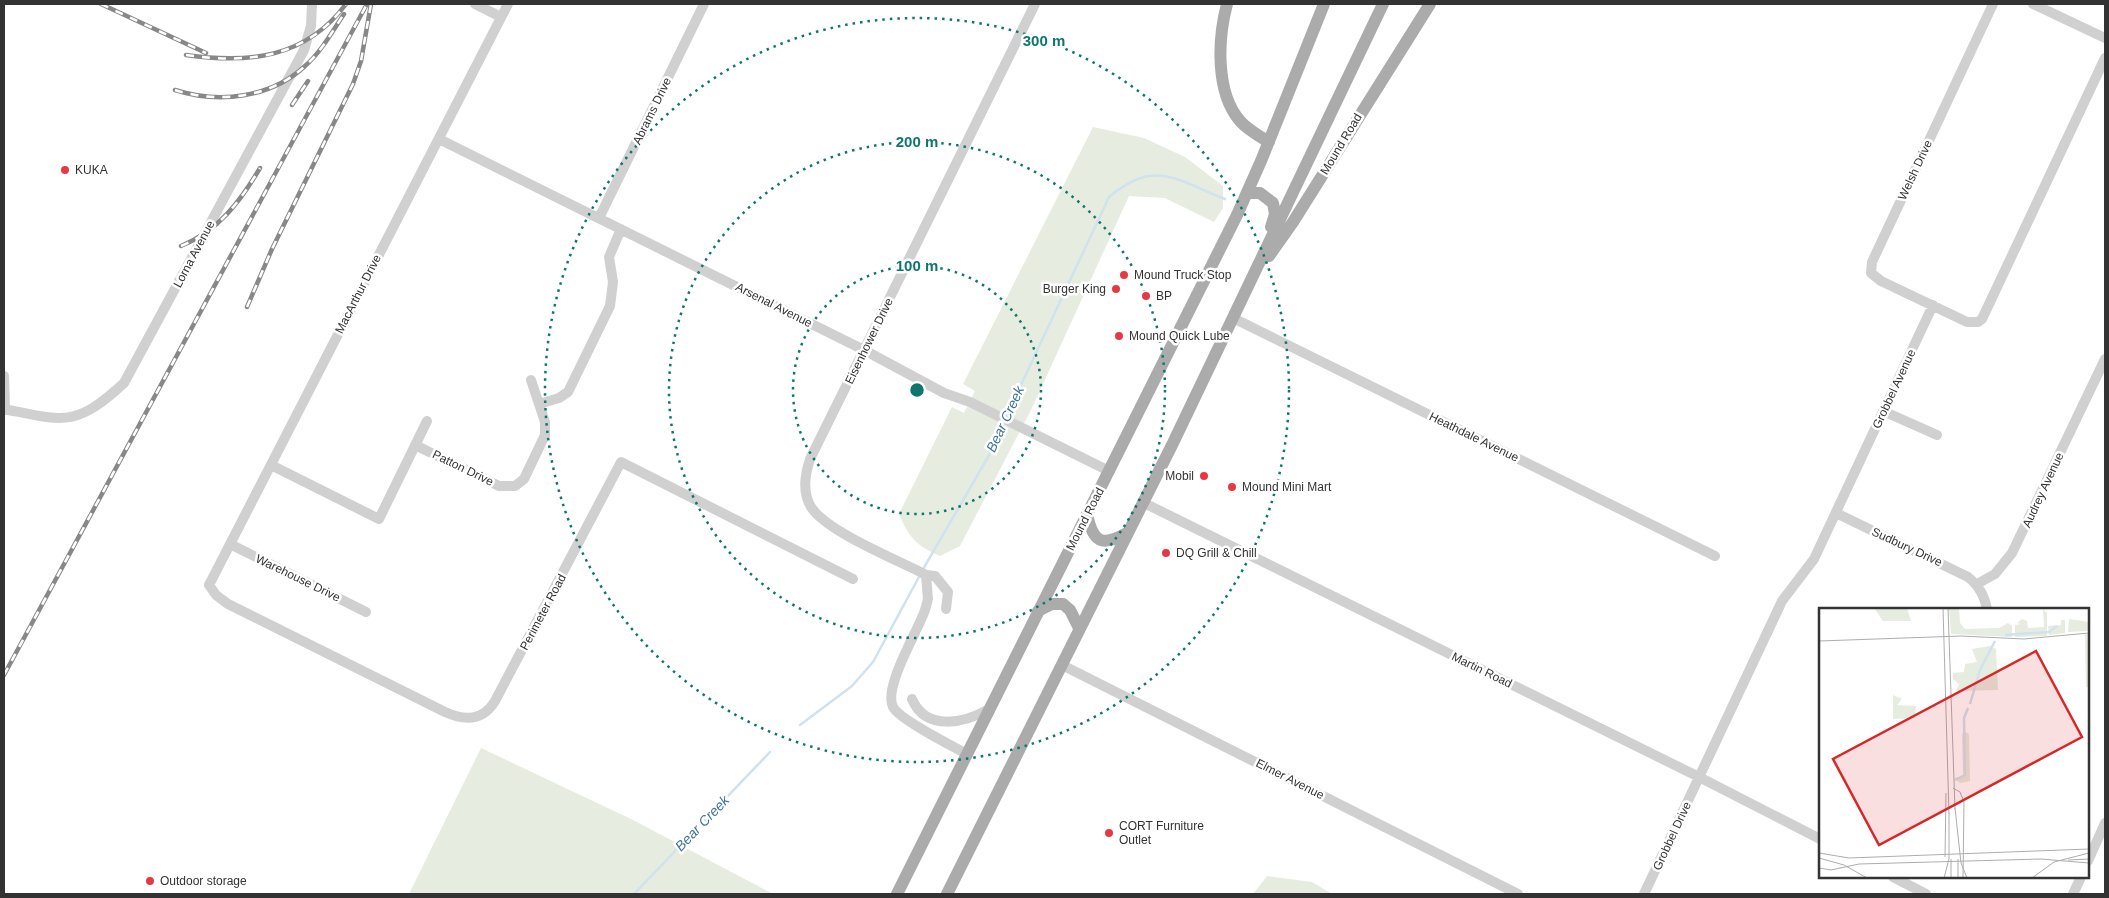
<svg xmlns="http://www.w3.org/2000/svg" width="2109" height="898" font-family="Arial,sans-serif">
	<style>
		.green { fill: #e6ecdf }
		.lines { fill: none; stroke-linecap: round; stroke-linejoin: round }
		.stream { stroke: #cfe2ee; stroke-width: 2.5 }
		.minor { stroke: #d0d0d0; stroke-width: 10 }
		.major { stroke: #ababab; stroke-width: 12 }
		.rail-casing { stroke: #888; stroke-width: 4.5 }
		.rail { stroke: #fff; stroke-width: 2.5; stroke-dasharray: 8; stroke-linecap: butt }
		.ring { fill: none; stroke: #0f766e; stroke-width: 2.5; stroke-dasharray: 2.5 5 }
		.poi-dot { fill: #e63946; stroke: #fff; stroke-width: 2 }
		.labels { text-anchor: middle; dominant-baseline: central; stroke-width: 5; stroke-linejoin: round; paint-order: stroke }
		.street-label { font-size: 12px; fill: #333; stroke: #fff }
		.poi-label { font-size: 12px; fill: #333; stroke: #fff; text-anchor: start }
		.water-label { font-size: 14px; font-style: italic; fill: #3f7597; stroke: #fff }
		.inset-river { fill: none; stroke: #cfe2ee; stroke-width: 2.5 }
		.inset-road { fill: none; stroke: #adadad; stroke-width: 1 }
		.view { fill: #d62828; fill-opacity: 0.15; stroke: #d62828; stroke-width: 2.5 }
		.inset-edge { fill: none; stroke: #333; stroke-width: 2.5 }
		.centre { fill: #0f766e; stroke: #fff; stroke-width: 2.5 }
		.ring-label { font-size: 15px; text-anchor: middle; font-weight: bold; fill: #0f766e; stroke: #fff; stroke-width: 5; stroke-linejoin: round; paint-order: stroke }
	</style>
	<rect width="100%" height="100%" fill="#fff"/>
	<path class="green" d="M1093 127 1144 138 1185 157 1223 186V208L1214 222 1165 198 1129 196 1032 408 960 546 940 556C917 546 909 538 899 514L952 407 964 413 975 391 963 384Z
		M481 748 633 820 773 894H409Z
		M1267 876 1312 882 1332 894H1253Z"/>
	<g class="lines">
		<path class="stream" d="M1006 417 1109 197C1155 158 1176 180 1225 199
			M922 571 988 457 1004 422
			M800 725 852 686 873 662 920 575
			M634 894 770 752"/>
		<path class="minor" d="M475 4 501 17
			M508 4 209 585 216 595 228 604 445 712C465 721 483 721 495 701L621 462 853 579
			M1993 4 1872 262 1871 273 1881 281 1967 322H1978L1982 319 2105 58
			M2033 4 2105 38
			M439 139 864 350 944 393 970 402 1109 471
			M599 218 704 4
			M1233 318 1715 556
			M4 376 5 410
			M539 404 559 398 568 392 610 306 613 282 609 257 621 229
			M4 409C64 421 75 428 124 383L304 50 311 26 312 4
			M1883 411 1937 435
			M415 445 499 486H515L524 479 545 435V422L531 380
			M271 465 379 519 427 421
			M1142 502 1699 777 1820 839
			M1836 513 1968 577C1979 586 1984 595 1987 609
			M230 544 366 612
			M926 575 928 599 925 610C918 631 883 687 893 707 899 719 952 746 967 754
			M1977 584 1995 574 2012 553 2105 359
			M946 609 948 592 935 576 926 575C898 560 827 532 811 507 802 492 805 475 810 459L1035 4
			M1062 665 1518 894
			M912 699C926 732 965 723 989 709
			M2088 861 2105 823
			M1893 877 1926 894
			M1644 894 1775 616 1782 601 1814 559 1933 305
			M2073 894 2081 877"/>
		<path class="major" d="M1227 4C1218 38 1215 92 1240 121 1248 130 1259 136 1269 142
			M1247 193H1260L1273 203 1275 214 1271 227
			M1269 256 1293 222 1430 4
			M1087 514C1093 543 1102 547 1127 533
			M1038 611 1052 604H1063L1070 610 1079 628
			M897 894 1237 215 1261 161 1324 4
			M947 894 1173 443 1383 4"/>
		<g class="rail-casing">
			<path id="rail" d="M101 4 206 53
				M186 55C249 64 306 58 346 4
				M175 90C219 104 271 98 305 66 321 52 332 32 344 14
				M292 105 308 81
				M181 246C218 231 240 202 260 168
				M247 307 272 249 353 84 361 61 371 4
				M4 675 367 4"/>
		</g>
		<use href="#rail" class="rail"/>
	</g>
	<g class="ring">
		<circle cx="917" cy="390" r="124"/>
		<circle cx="917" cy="390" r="248"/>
		<circle cx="917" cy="390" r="372"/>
	</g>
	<g class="poi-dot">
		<circle cx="65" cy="170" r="5"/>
		<circle cx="1124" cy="275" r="5"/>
		<circle cx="1116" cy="289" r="5"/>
		<circle cx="1146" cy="296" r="5"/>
		<circle cx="1119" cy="336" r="5"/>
		<circle cx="1204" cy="476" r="5"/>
		<circle cx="1232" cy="487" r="5"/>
		<circle cx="1166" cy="553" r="5"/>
		<circle cx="1109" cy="833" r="5"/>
		<circle cx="150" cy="881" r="5"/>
	</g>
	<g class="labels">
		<g class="street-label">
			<text transform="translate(652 111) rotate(-64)">Abrams Drive</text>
			<text transform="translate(1341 144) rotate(-59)">Mound Road</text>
			<text transform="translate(1915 170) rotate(-65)">Welsh Drive</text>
			<text transform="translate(194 254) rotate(-62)">Lorna Avenue</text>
			<text transform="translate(358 294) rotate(-63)">MacArthur Drive</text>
			<text transform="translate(774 305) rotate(27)">Arsenal Avenue</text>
			<text transform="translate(869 341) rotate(-64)">Eisenhower Drive</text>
			<text transform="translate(1894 389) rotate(-65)">Grobbel Avenue</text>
			<text transform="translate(1474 437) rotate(26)">Heathdale Avenue</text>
			<text transform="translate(463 468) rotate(26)">Patton Drive</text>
			<text transform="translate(2043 490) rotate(-65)">Audrey Avenue</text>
			<text transform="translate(1085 519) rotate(-63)">Mound Road</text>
			<text transform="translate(1907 547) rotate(25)">Sudbury Drive</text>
			<text transform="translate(298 578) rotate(26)">Warehouse Drive</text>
			<text transform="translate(543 612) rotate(-62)">Perimeter Road</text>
			<text transform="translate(1482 670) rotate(26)">Martin Road</text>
			<text transform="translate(1290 779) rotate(27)">Elmer Avenue</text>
			<text transform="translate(1672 836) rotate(-65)">Grobbel Drive</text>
		</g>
		<g class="poi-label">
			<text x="75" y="170">KUKA</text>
			<text x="1134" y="275">Mound Truck Stop</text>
			<text x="1106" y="289" text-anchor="end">Burger King</text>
			<text x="1156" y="296">BP</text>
			<text x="1129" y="336">Mound Quick Lube</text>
			<text x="1194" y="476" text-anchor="end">Mobil</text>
			<text x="1242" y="487">Mound Mini Mart</text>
			<text x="1176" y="553">DQ Grill &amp; Chill</text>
			<text x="1119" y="826">CORT Furniture<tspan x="1119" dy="14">Outlet</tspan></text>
			<text x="160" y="881">Outdoor storage</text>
		</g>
		<g class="water-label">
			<text transform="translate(1005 419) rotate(-65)">Bear Creek</text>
			<text transform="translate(702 823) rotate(-46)">Bear Creek</text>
		</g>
	</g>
	<g transform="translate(1819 608)">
		<rect width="270" height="270" fill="#fff"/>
		<path d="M55 0H88L92 13H64ZM130 0H140L141 15 146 21 180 20 189 15 193 18V29L132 26ZM224 0 227 5 228 0V28L196 29V17L202 16 198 15 203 11 208 13 209 20 225 19ZM250 11 270 14V23L249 24ZM242 12H246V25L230 27 229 18 242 17ZM270 26V79H267L266 26ZM171 38 177 41 179 82 137 83 140 76 134 71V65L145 64 146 56 158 54 153 41ZM74 87 83 91 78 97 97 98 96 110 74 111ZM146 124 150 126 151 173 141 175 135 170 144 168 143 126Z" fill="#e6ecdf"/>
		<path class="inset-river" d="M186 27 230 24 238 18M151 96 161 62 176 33M136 172 146 167 145 110 149 100"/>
		<path class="inset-road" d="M124 0 130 206M129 0 136 201M0 33 142 28 205 31 270 25M134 180 141 184 145 194 144 270M136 200 142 255 148 270M0 245 30 250 270 241M126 249 127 185M0 250 25 257 48 270M132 251V270M139 251V270M249 252 270 251M0 260 12 262 40 256 222 251 270 255M125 270 130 251V205M213 270 235 254 270 245"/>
		<path class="view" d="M217 43 263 129 60 237 14 151Z"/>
		<rect width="270" height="270" class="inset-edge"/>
	</g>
	<circle cx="917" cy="390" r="8" class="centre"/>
	<g class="ring-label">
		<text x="1044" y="46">300 m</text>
		<text x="917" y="147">200 m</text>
		<text x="917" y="271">100 m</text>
	</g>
	<rect width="2109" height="898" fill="none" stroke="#333333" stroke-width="10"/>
</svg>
